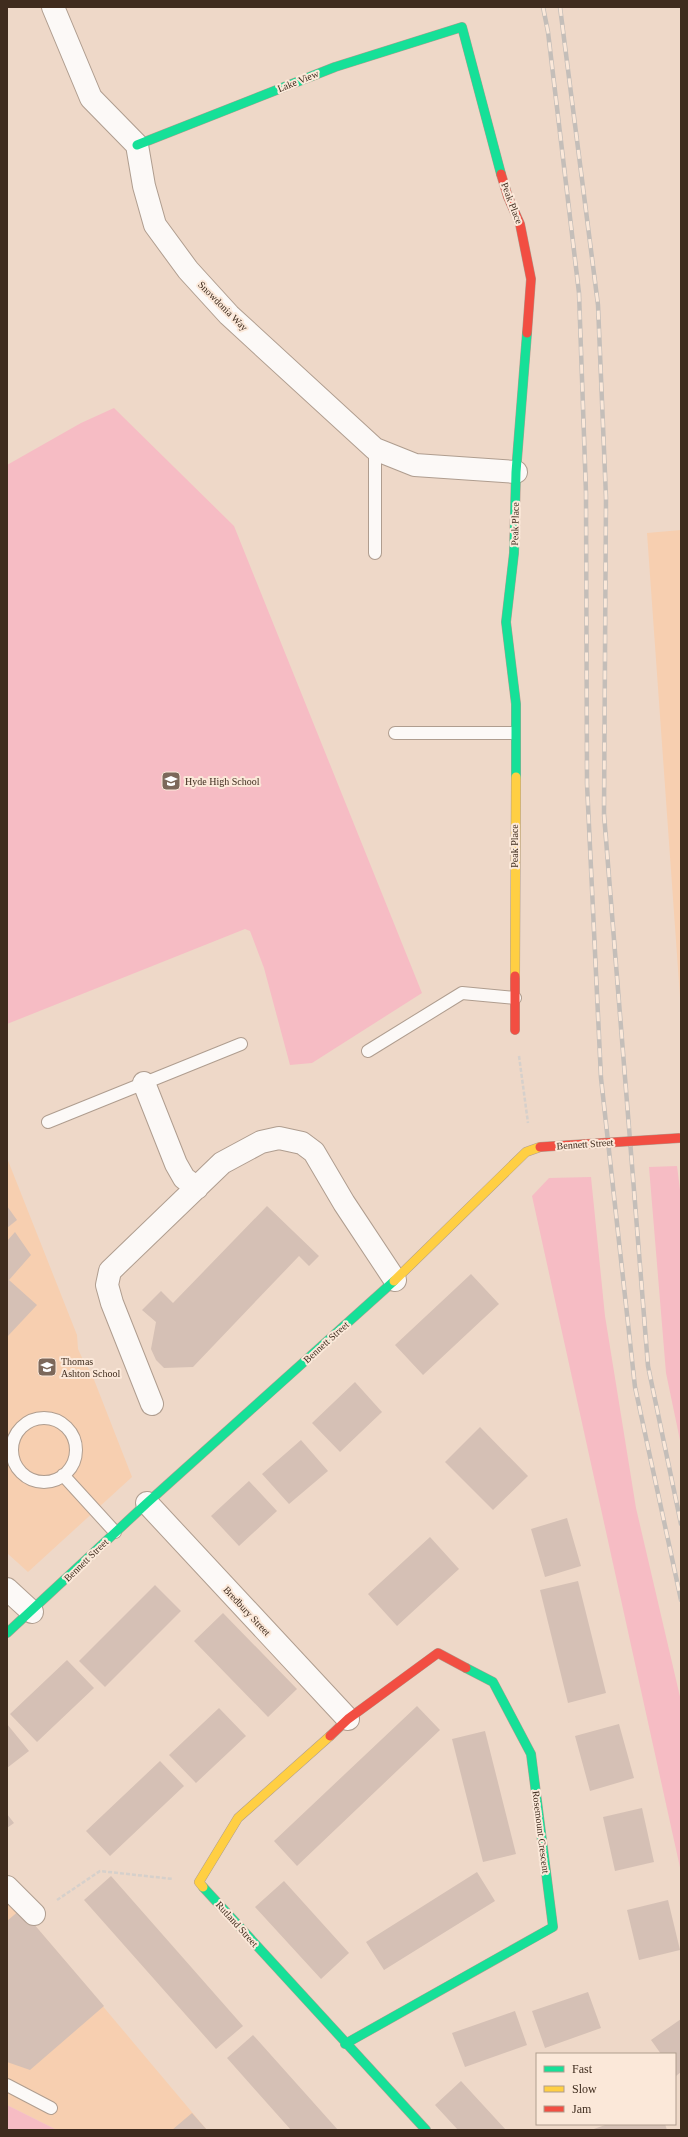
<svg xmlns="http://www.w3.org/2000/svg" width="688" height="2137" font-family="Georgia,serif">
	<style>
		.built { fill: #f7cfb0 }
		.green { fill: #f6bcc4 }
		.building { fill: #d5c0b5 }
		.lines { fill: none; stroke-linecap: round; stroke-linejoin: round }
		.lane-casing { stroke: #af9d8f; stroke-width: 14 }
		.street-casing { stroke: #af9d8f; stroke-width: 24 }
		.fast-casing { stroke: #af9d8f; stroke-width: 10 }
		.slow-casing { stroke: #af9d8f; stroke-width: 10 }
		.jam-casing { stroke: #af9d8f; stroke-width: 10 }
		.path { stroke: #d6d0cb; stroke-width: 2.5; stroke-dasharray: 4 2; stroke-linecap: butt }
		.lane { stroke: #fcf9f7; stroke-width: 12 }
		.street { stroke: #fcf9f7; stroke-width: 22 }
		.fast { stroke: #16e098; stroke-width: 9 }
		.slow { stroke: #ffcf43; stroke-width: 9 }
		.jam { stroke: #f24e42; stroke-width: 9 }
		.rail-casing { stroke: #c4beb9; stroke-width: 4.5 }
		.rail { stroke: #fbe8d9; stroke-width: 3; stroke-dasharray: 9; stroke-linecap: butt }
		.jam-bridge-casing { stroke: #af9d8f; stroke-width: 10; stroke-linecap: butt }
		.jam-bridge { stroke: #f24e42; stroke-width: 9 }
		.labels { text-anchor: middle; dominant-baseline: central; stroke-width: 4; stroke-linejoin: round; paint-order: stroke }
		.street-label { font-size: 10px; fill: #3f2c1e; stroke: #fbe8d9 }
		.poi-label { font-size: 10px; fill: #3f2c1e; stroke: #fbe8d9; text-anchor: start }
	</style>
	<rect width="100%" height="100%" fill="#eed8c8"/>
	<path class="built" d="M681 530V1011L647 533Z
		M7 1158 77 1335 78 1349 84 1362 91 1372 132 1477 28 1572 7 1553Z
		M7 1901 21 1909 207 2130H57L7 2105Z"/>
	<path class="green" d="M114 408 234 526 422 993 312 1063 290 1065 264 968 250 931 245 929 7 1024V465L81 423Z
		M677 1166 681 1198V1445L666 1373 649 1167Z
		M591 1177 605 1316 636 1508 681 1701V1872L532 1196 549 1178Z
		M7 2105 57 2130H7Z"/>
	<path class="building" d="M7 1206 17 1220 7 1228Z
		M267 1206 319 1256 309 1266 299 1256 193 1367 164 1368 156 1360 151 1349 156 1322 142 1310 161 1291 173 1303Z
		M15 1232 31 1255 9 1280 37 1305 7 1337V1241Z
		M471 1274 499 1304 423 1375 395 1345Z
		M355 1382 382 1412 340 1452 312 1423Z
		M480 1427 528 1476 493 1510 445 1462Z
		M301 1440 328 1471 289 1504 262 1474Z
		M249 1481 277 1511 239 1546 211 1516Z
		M567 1518 581 1566 545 1577 531 1529Z
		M430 1537 459 1569 397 1626 368 1594Z
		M578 1581 606 1693 568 1703 540 1590Z
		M155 1585 181 1611 105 1687 79 1661Z
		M223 1613 297 1689 268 1717 194 1641Z
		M67 1660 94 1688 37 1742 10 1714Z
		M417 1706 440 1730 297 1866 274 1841Z
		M219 1708 246 1736 196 1783 169 1755Z
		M7 1724 29 1751 7 1768Z
		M619 1724 634 1778 590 1791 575 1736Z
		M485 1731 516 1854 483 1862 452 1739Z
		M160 1761 184 1786 110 1856 86 1831Z
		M642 1808 654 1862 615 1871 603 1817Z
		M7 1814 14 1823 7 1828Z
		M477 1872 495 1901 384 1970 366 1942Z
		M111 1876 243 2026 216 2049 84 1900Z
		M284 1881 349 1953 321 1979 255 1907Z
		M668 1900 680 1950 639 1960 627 1910Z
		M21 1909 104 2006 30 2070 7 2062V1921Z
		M588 1992 601 2028 545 2048 532 2011Z
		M515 2011 527 2045 465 2067 452 2033Z
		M681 2019V2072L676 2076 675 2054H661L651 2040Z
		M253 2035 338 2130H291L227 2058Z
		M461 2081 506 2130H458L435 2105Z
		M192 2113 207 2130H172Z
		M608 2124H665L667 2130H591Z"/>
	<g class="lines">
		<g class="lane-casing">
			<path id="lane" d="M375 449V553
				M395 733H514
				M368 1051 462 993 515 998
				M48 1122 241 1044
				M12 1450a32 32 0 1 1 64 0a32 32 0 1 1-64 0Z
				M63 1475 115 1532
				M7 2085 51 2108"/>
		</g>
		<g class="street-casing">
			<path id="street" d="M53 7 91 98 137 145 144 186 155 225 188 270 229 315 375 449 415 465 516 472
				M144 1083 176 1164 184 1178 197 1188
				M152 1404 112 1303 107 1285 110 1271 222 1163 261 1142 279 1138 302 1143 314 1152 344 1203 395 1280
				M147 1503 348 1719
				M7 1589 32 1612
				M7 1887 34 1914"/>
		</g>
		<g class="fast-casing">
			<path id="fast" d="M137 145 335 67 462 27 501 174
				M516 777V704L506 622 514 553 516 472 527 333
				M7 1633 147 1503 394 1281
				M203 1887 426 2130
				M345 2044 553 1927 531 1754 493 1682 466 1668"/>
		</g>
		<g class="slow-casing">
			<path id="slow" d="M515 976 516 777
				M394 1281 526 1152 540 1147
				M203 1887 199 1882 238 1818 330 1736"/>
		</g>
		<g class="jam-casing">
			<path id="jam" d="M501 174 508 197 520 224 531 279 527 333
				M515 1030V976
				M330 1736 348 1719 438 1653 466 1668"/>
		</g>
		<path class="path" d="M519 1056 528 1123
			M57 1900 100 1871 173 1879"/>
		<use href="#lane" class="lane"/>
		<use href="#street" class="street"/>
		<use href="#fast" class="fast"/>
		<use href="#slow" class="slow"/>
		<use href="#jam" class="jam"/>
		<g class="rail-casing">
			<path id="rail" d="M543 7 548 32 579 293 586 493 587 784 601 1078 635 1387 681 1600
				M560 7 598 305 606 498 604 814 648 1366 681 1524"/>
		</g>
		<use href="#rail" class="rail"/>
		<g class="jam-bridge-casing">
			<path id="jam-bridge" d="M540 1147 680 1138"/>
		</g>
		<use href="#jam-bridge" class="jam-bridge"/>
	</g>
	<defs>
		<g id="school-square" transform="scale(1)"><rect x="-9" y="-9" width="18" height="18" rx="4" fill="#7c685a" stroke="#fbe8d9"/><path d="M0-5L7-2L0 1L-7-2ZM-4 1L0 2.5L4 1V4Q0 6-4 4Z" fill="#fff"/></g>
	</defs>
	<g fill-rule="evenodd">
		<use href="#school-square" x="171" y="781"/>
		<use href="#school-square" x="47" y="1367"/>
	</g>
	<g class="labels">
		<g class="street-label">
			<text transform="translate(298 81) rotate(-22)">Lake View</text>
			<text transform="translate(512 203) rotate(69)">Peak Place</text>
			<text transform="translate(223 306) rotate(45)">Snowdonia Way</text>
			<text transform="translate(515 524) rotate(-89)">Peak Place</text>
			<text transform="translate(514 846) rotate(-90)">Peak Place</text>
			<text transform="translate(585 1144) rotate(-4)">Bennett Street</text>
			<text transform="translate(326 1342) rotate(-42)">Bennett Street</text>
			<text transform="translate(86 1560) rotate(-44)">Bennett Street</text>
			<text transform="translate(247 1611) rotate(47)">Bredbury Street</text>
			<text transform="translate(541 1832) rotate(83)">Rosemount Crescent</text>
			<text transform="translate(237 1924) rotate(48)">Rutland Street</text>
		</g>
		<g class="poi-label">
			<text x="185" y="781">Hyde High School</text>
			<text x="61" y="1361">Thomas<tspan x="61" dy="12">Ashton School</tspan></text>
		</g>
	</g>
	<rect width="688" height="2137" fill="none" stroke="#3f2c1e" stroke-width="16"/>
	<rect x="536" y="2053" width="140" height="72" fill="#fbe8d9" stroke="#b09d8e"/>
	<rect x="544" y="2066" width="20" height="6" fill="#16e098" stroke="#b09d8e"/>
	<text x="572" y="2073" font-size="12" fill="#3f2c1e">Fast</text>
	<rect x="544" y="2086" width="20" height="6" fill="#ffcf43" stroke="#b09d8e"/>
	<text x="572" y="2093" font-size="12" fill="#3f2c1e">Slow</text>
	<rect x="544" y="2106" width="20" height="6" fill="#f24e42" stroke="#b09d8e"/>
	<text x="572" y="2113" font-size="12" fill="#3f2c1e">Jam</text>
</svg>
